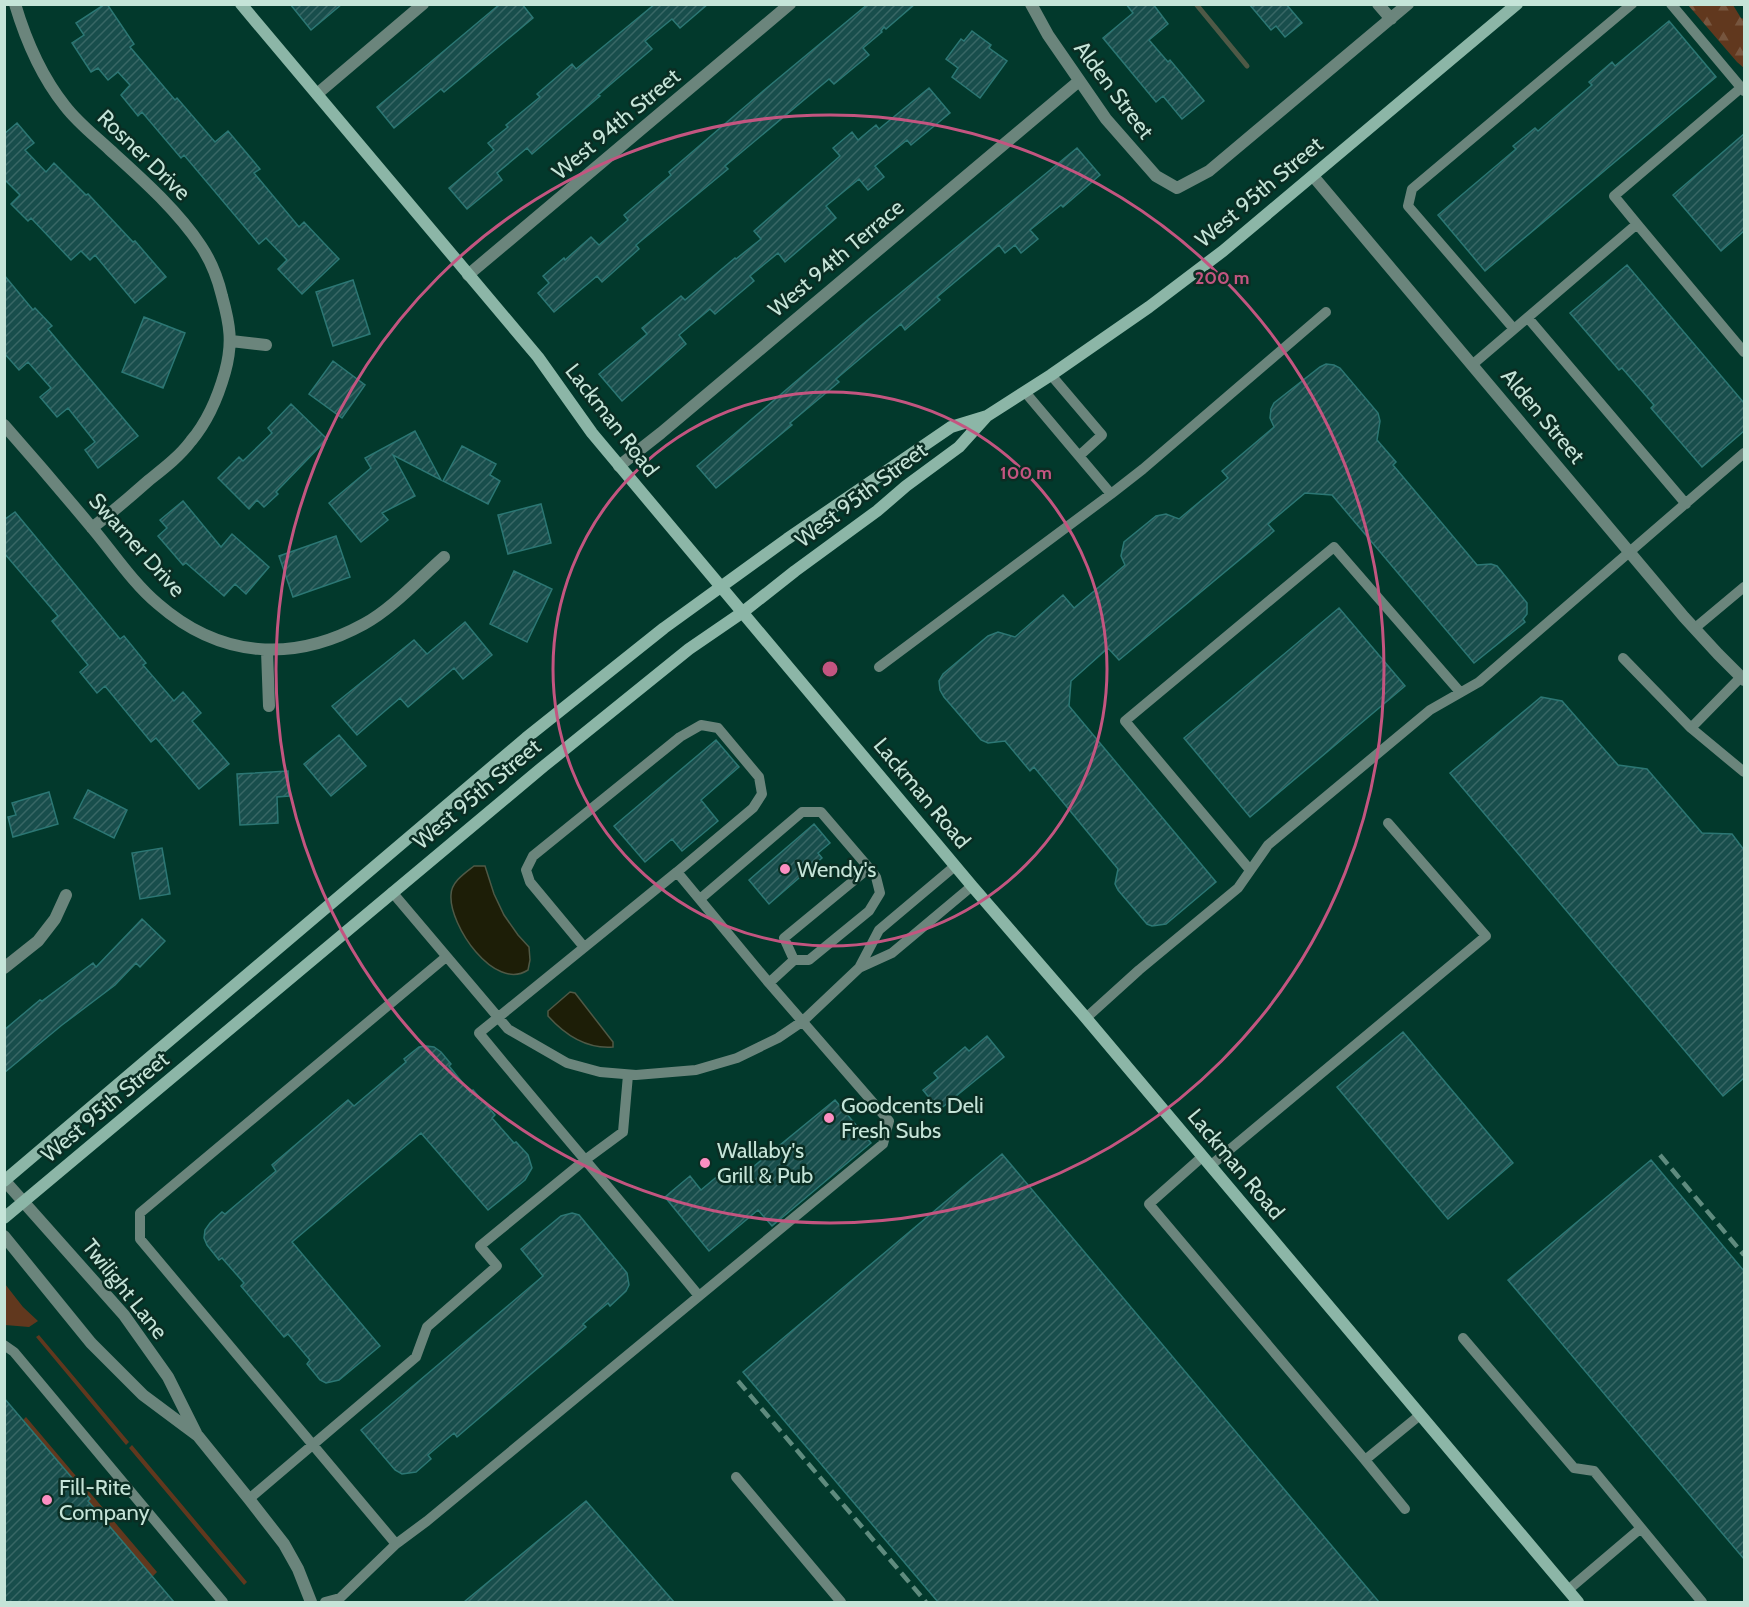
<svg xmlns="http://www.w3.org/2000/svg" width="1749" height="1607" font-family="Cabin,sans-serif">
	<style>
		.green { fill: #61381e }
		.forest { fill: url(#forest-firs) }
		.water { fill: #1d1e07; stroke: #4f5946; stroke-width: 1.5 }
		.lines { fill: none; stroke-linecap: round; stroke-linejoin: round }
		.stream { stroke: #4f5946; stroke-width: 5 }
		.building { fill: url(#building-hatch); stroke: #2c7774; stroke-width: 1.5 }
		.service { stroke: #6b857c; stroke-width: 10 }
		.minor { stroke: #6b857c; stroke-width: 12 }
		.tertiary { stroke: #6b857c; stroke-width: 12 }
		.secondary { stroke: #8cb6a7; stroke-width: 12 }
		.rail { stroke: #5f8b7e; stroke-width: 4.5; stroke-dasharray: 12 6; stroke-linecap: butt }
		.ring { fill: none; stroke: #c35580; stroke-width: 3 }
		.poi-dot { fill: #fc8fc2; stroke: #0a2d23; stroke-width: 2 }
		.labels { text-anchor: middle; dominant-baseline: central; stroke-width: 5; stroke-linejoin: round; paint-order: stroke }
		.street-label { font-size: 22px; fill: #c5e4d8; stroke: #0a2d23 }
		.poi-label { font-size: 22px; fill: #c5e4d8; stroke: #0a2d23; text-anchor: start }
		.centre { fill: #c35580; stroke: #0a2d23; stroke-width: 3 }
		.ring-label { font-size: 18px; text-anchor: middle; font-weight: bold; fill: #c35580; stroke: #0a2d23; stroke-width: 5; stroke-linejoin: round; paint-order: stroke }
	</style>
	<defs>
		<pattern id="forest-firs" width="22" height="20" patternUnits="userSpaceOnUse" patternTransform="scale(1.5)"><rect width="22" height="20" fill="#61381e"/><path d="M5 1l3.5 6h-7zM16 11l3.5 6h-7z" fill="#76553e"/></pattern>
		<pattern id="building-hatch" width="6" height="6" patternUnits="userSpaceOnUse" patternTransform="scale(1.5)"><rect width="6" height="6" fill="#184e4c"/><path d="M-1 1l2-2M0 6l6-6M5 7l2-2" fill="none" stroke="#386765"/></pattern>
	</defs>
	<rect width="100%" height="100%" fill="#02392c"/>
	<path class="green" d="M5 1284 23 1307 38 1321 29 1327 5 1325Z
		M39 1335 129 1442 126 1445 36 1337Z
		M26 1417 103 1508 98 1513 88 1501 90 1499 23 1420Z
		M132 1445 247 1582 244 1585 129 1448Z
		M106 1512 157 1572 152 1577 101 1516Z"/>
	<path class="forest" d="M1688 5H1733L1741 18 1744 19V68L1737 62Z"/>
	<path class="water" d="M474 866H485L494 894 504 915 518 935 529 947 530 960 528 970C494 992 449 925 451 895 451 882 465 873 474 866Z
		M570 992 575 993 613 1042V1047C587 1049 565 1035 548 1016V1011Z"/>
	<g class="lines">
		<path class="stream" d="M1196 4 1247 66"/>
	</g>
	<path class="building" d="M105 4H107L134 44 130 47 175 100 177 98 215 142 228 131 260 169 254 173 299 227 304 222 339 259 302 294 278 269 287 260 266 238 259 244 184 155 181 158 142 112 138 116 121 95 130 85 118 72 108 80 98 68 91 72 72 43 84 35 76 23Z
		M290 4H342L311 30Z
		M500 4H522L533 18 444 92 441 89 394 128 377 107Z
		M655 4H708L680 28 672 19 645 41 652 49 598 95 600 96 532 154 527 148 497 173 502 180 467 209 449 188 494 150 488 143 508 127 506 125 540 97 537 94 572 64 576 69Z
		M868 4H915L886 29 884 27 881 31 882 32 863 48 869 55 834 84 829 79 725 166 728 169 636 245 639 249 602 282 597 276 554 312 538 293 549 283 543 276 564 258 565 260 591 237 599 245 628 220 624 215 671 175 669 172 762 92Z
		M1126 4H1153L1168 24 1149 40 1168 62 1170 60 1204 101 1182 119 1163 96 1156 102 1103 38 1133 13Z
		M1249 4H1286L1302 23 1285 37 1276 26 1271 30Z
		M1669 21 1716 77 1485 271 1438 215 1516 149 1513 146 1535 128 1538 131 1592 85 1589 82 1612 62 1615 66Z
		M972 31 991 45 989 48 1007 61 980 98 952 77 958 68 946 59 961 39 964 41Z
		M929 88 950 113 911 145 907 140 875 166 884 177 868 190 859 179 826 206 836 218 785 262 778 253 750 276 754 281 715 314 710 309 679 335 686 344 622 401 599 374 647 334 642 328 681 296 685 300 735 258 736 259 761 239 754 231 840 156 833 148 852 132 858 140 876 125 879 129Z
		M17 123 34 143 25 150 46 172 54 163 86 195 88 194 133 242 135 241 166 277 135 303 95 255 90 260 81 251 71 260 31 218 28 221 11 204 20 195 4 179V134Z
		M1744 134V231L1721 251 1673 195Z
		M1077 148 1100 175 1063 207 1061 205 1030 230 1038 239 1021 253 1015 245 1005 253 999 245 937 297 940 300 905 330 901 324 836 379 839 382 790 423 792 425 716 488 697 466 870 318Z
		M1627 265 1744 403V431L1702 467 1651 408 1654 405 1622 368 1619 370 1570 313Z
		M4 275 33 310 35 308 52 326 48 329 138 436 98 468 85 450 95 442 68 408 57 417 40 397 51 388 28 362 19 370 4 353Z
		M353 280 370 334 333 346 316 292Z
		M144 317 185 333 163 388 122 372Z
		M333 361 365 385 342 418 309 394Z
		M1326 364 1334 365 1340 368 1378 413 1380 421 1377 440 1396 462 1393 465 1477 565 1491 564 1497 566 1527 603V614L1523 619 1525 622 1474 663 1332 495 1305 493 1268 524 1274 531 1119 660 1108 648 1071 681 1069 706 1216 882 1166 924 1152 926 1147 924 1118 890 1115 884 1118 869 1034 767 1030 771 1005 741 988 743 981 740 944 697 940 690 939 681 943 674 988 636 998 632 1015 637 1063 595 1074 608 1125 565 1121 556 1124 542 1156 516 1166 514 1179 519 1228 478 1222 471 1274 427 1270 418 1271 409 1274 403 1320 367Z
		M291 404 327 439 276 492 278 494 264 507 257 500 249 509 218 478 239 457 243 461 272 433 268 428Z
		M415 431 441 480 393 455 415 496 382 513 388 520 361 542 329 503 371 468 365 458Z
		M462 446 496 464 490 475 500 481 488 504 443 481Z
		M183 501 221 547 232 534 269 567 246 594 235 584 224 596 186 563 183 565 158 536 167 528 160 520Z
		M541 504 551 543 508 554 498 515Z
		M15 512 120 639 124 636 146 663 143 665 174 701 183 692 201 713 192 721 229 764 199 789 156 738 151 742 105 686 97 693 80 672 88 665 52 621 58 616 4 553V520Z
		M336 536 350 577 293 597 279 556Z
		M514 571 552 589 527 642 490 624Z
		M1339 608 1405 686 1250 817 1184 738Z
		M465 622 492 655 463 679 454 668 408 707 400 698 357 735 332 706 414 640 427 654Z
		M1541 697 1562 701 1618 765 1647 769 1702 833 1732 834 1744 850V1078L1723 1096 1450 773Z
		M339 735 366 766 331 796 304 764Z
		M716 740 739 767 701 800 718 821 682 851 672 839 645 862 614 826Z
		M288 771 289 796 277 797 278 823 240 825 237 774Z
		M88 790 127 810 114 838 74 818Z
		M49 792 58 824 13 837 8 817 16 815 12 803Z
		M814 824 830 843 818 853 822 858 769 904 749 880Z
		M162 848 170 894 140 899 132 853Z
		M142 919 165 941 140 967 136 963 115 985 62 1025 4 1073V1030L40 1000 42 1001 93 963 96 967Z
		M1403 1032 1513 1163 1448 1219 1337 1087Z
		M987 1036 1004 1057 939 1110 923 1090 938 1078 934 1073 965 1047 969 1051Z
		M426 1046 434 1047 441 1052 451 1064 449 1066 470 1092 473 1090 495 1115 492 1118 514 1143 516 1142 528 1155 532 1168 525 1180 488 1210 421 1133 292 1242 380 1346 339 1380 326 1383 320 1380 307 1364 310 1360 288 1334 284 1337 241 1286 244 1283 222 1258 219 1260 207 1245 204 1238 205 1230 210 1223 222 1212 225 1214 276 1171 272 1165 348 1100 354 1106 406 1062 404 1059 419 1047Z
		M835 1100 871 1143 772 1226 758 1210 709 1251 665 1197 690 1176 701 1190 726 1169 736 1181Z
		M1002 1154 1379 1602H938L743 1372Z
		M1651 1160 1744 1271V1559L1508 1280Z
		M572 1213 579 1215 627 1273 629 1285 626 1291 610 1306 608 1303 583 1324 586 1327 457 1437 454 1433 428 1455 431 1459 416 1472 402 1474 395 1470 361 1430 543 1276 521 1249 561 1216Z
		M4 1398 90 1499 88 1501 174 1602H4Z
		M586 1501 674 1602H464Z"/>
	<g class="lines">
		<path class="service" d="M1671 4 1744 91
			M1637 224 1614 196 1742 87
			M1528 318 1686 504
			M1514 329 1408 206 1412 189 1632 4
			M1472 365 1637 224 1744 352
			M1051 375 1102 435 1079 456
			M1025 392 1111 494 1143 469 1326 312
			M1695 628 1744 587
			M1623 658 1691 728 1744 772
			M879 667 1111 494
			M1691 728 1741 677
			M1250 870 1125 721 1334 547 1460 692
			M392 892 508 1029 567 1063 600 1072 636 1075 696 1070 737 1058 778 1038 803 1021 859 968 892 953 972 886
			M700 899 802 812H821L869 868 784 938 794 960 769 983
			M584 947 530 882 526 870 533 856 680 737 701 725 718 728 759 777 762 794 753 808 677 872
			M794 960H809L869 911 880 893 876 877 869 868
			M859 968 879 930 955 866
			M1086 1018 1139 970 1238 888 1268 845 1430 710 1479 682 1744 453
			M1202 1157 1149 1204 1365 1460 1420 1415
			M1210 1166 1486 936 1388 823
			M1463 1338 1574 1468 1594 1471 1641 1528 1568 1590
			M4 1345 14 1352 223 1602
			M1365 1460 1405 1509
			M736 1477 841 1602
			M249 1499 416 1357 427 1327 497 1266 480 1246 585 1160 623 1132 628 1075
			M1641 1528 1702 1602
			M396 1544 427 1521 883 1144 889 1121 769 983 677 872 479 1033C551 1121 626 1207 699 1296
			M325 1602 340 1598 396 1544 140 1239V1213L446 957"/>
		<path class="minor" d="M15 4C26 41 41 76 65 106 78 123 95 136 110 150 142 179 177 210 201 246 211 261 218 279 222 296 230 325 233 343 225 372 218 397 208 421 191 441 179 457 163 469 148 481 130 497 111 513 92 528
			M1031 4 1048 35 1106 119 1156 176 1177 188 1209 171 1408 4
			M1378 4 1391 19
			M317 94 423 4
			M468 275 790 4
			M231 341 266 345
			M4 425C34 459 64 494 93 529 114 554 133 583 158 604 220 658 293 663 364 624 392 609 420 578 444 557
			M619 466 661 433 1079 81
			M267 651 269 706
			M4 968 38 941 55 919 66 895
			M4 1180 124 1315 168 1377 196 1433
			M4 1236 91 1343 143 1395 198 1436 249 1499 284 1544 298 1569 311 1602"/>
		<path class="tertiary" d="M1313 176 1684 617 1718 654 1744 680"/>
		<path class="secondary" d="M241 4 538 357 592 433 972 886 1086 1018 1578 1602
			M4 1181 526 738 664 628 787 539 951 427 987 416 1051 375 1149 307 1223 251 1517 4
			M4 1218 544 766 689 649 743 612 795 571 877 511 906 486 959 447 986 417"/>
		<path class="rail" d="M1660 1155 1744 1255
			M738 1381 926 1602"/>
	</g>
	<g class="ring">
		<circle cx="830" cy="669" r="277"/>
		<circle cx="830" cy="669" r="554"/>
	</g>
	<g class="poi-dot">
		<circle cx="785" cy="869" r="6"/>
		<circle cx="829" cy="1118" r="6"/>
		<circle cx="705" cy="1163" r="6"/>
		<circle cx="47" cy="1500" r="6"/>
	</g>
	<g class="labels">
		<g class="street-label">
			<text transform="translate(1114 90) rotate(53)">Alden Street</text>
			<text transform="translate(616 124) rotate(-40)">West 94th Street</text>
			<text transform="translate(144 155) rotate(44)">Rosner Drive</text>
			<text transform="translate(1259 192) rotate(-40)">West 95th Street</text>
			<text transform="translate(836 258) rotate(-40)">West 94th Terrace</text>
			<text transform="translate(1543 416) rotate(50)">Alden Street</text>
			<text transform="translate(612 420) rotate(52)">Lackman Road</text>
			<text transform="translate(861 495) rotate(-37)">West 95th Street</text>
			<text transform="translate(137 545) rotate(48)">Swarner Drive</text>
			<text transform="translate(922 793) rotate(50)">Lackman Road</text>
			<text transform="translate(477 794) rotate(-40)">West 95th Street</text>
			<text transform="translate(105 1107) rotate(-40)">West 95th Street</text>
			<text transform="translate(1236 1164) rotate(50)">Lackman Road</text>
			<text transform="translate(125 1289) rotate(51)">Twilight Lane</text>
		</g>
		<g class="poi-label">
			<text x="797" y="869">Wendy's</text>
			<text x="841" y="1105">Goodcents Deli<tspan x="841" dy="25">Fresh Subs</tspan></text>
			<text x="717" y="1150">Wallaby's<tspan x="717" dy="25">Grill &amp; Pub</tspan></text>
			<text x="59" y="1487">Fill-Rite<tspan x="59" dy="25">Company</tspan></text>
		</g>
	</g>
	<circle cx="830" cy="669" r="9" class="centre"/>
	<g class="ring-label">
		<text x="1222" y="284">200 m</text>
		<text x="1026" y="479">100 m</text>
	</g>
	<rect width="1749" height="1607" fill="none" stroke="#c5e4d8" stroke-width="12"/>
</svg>
